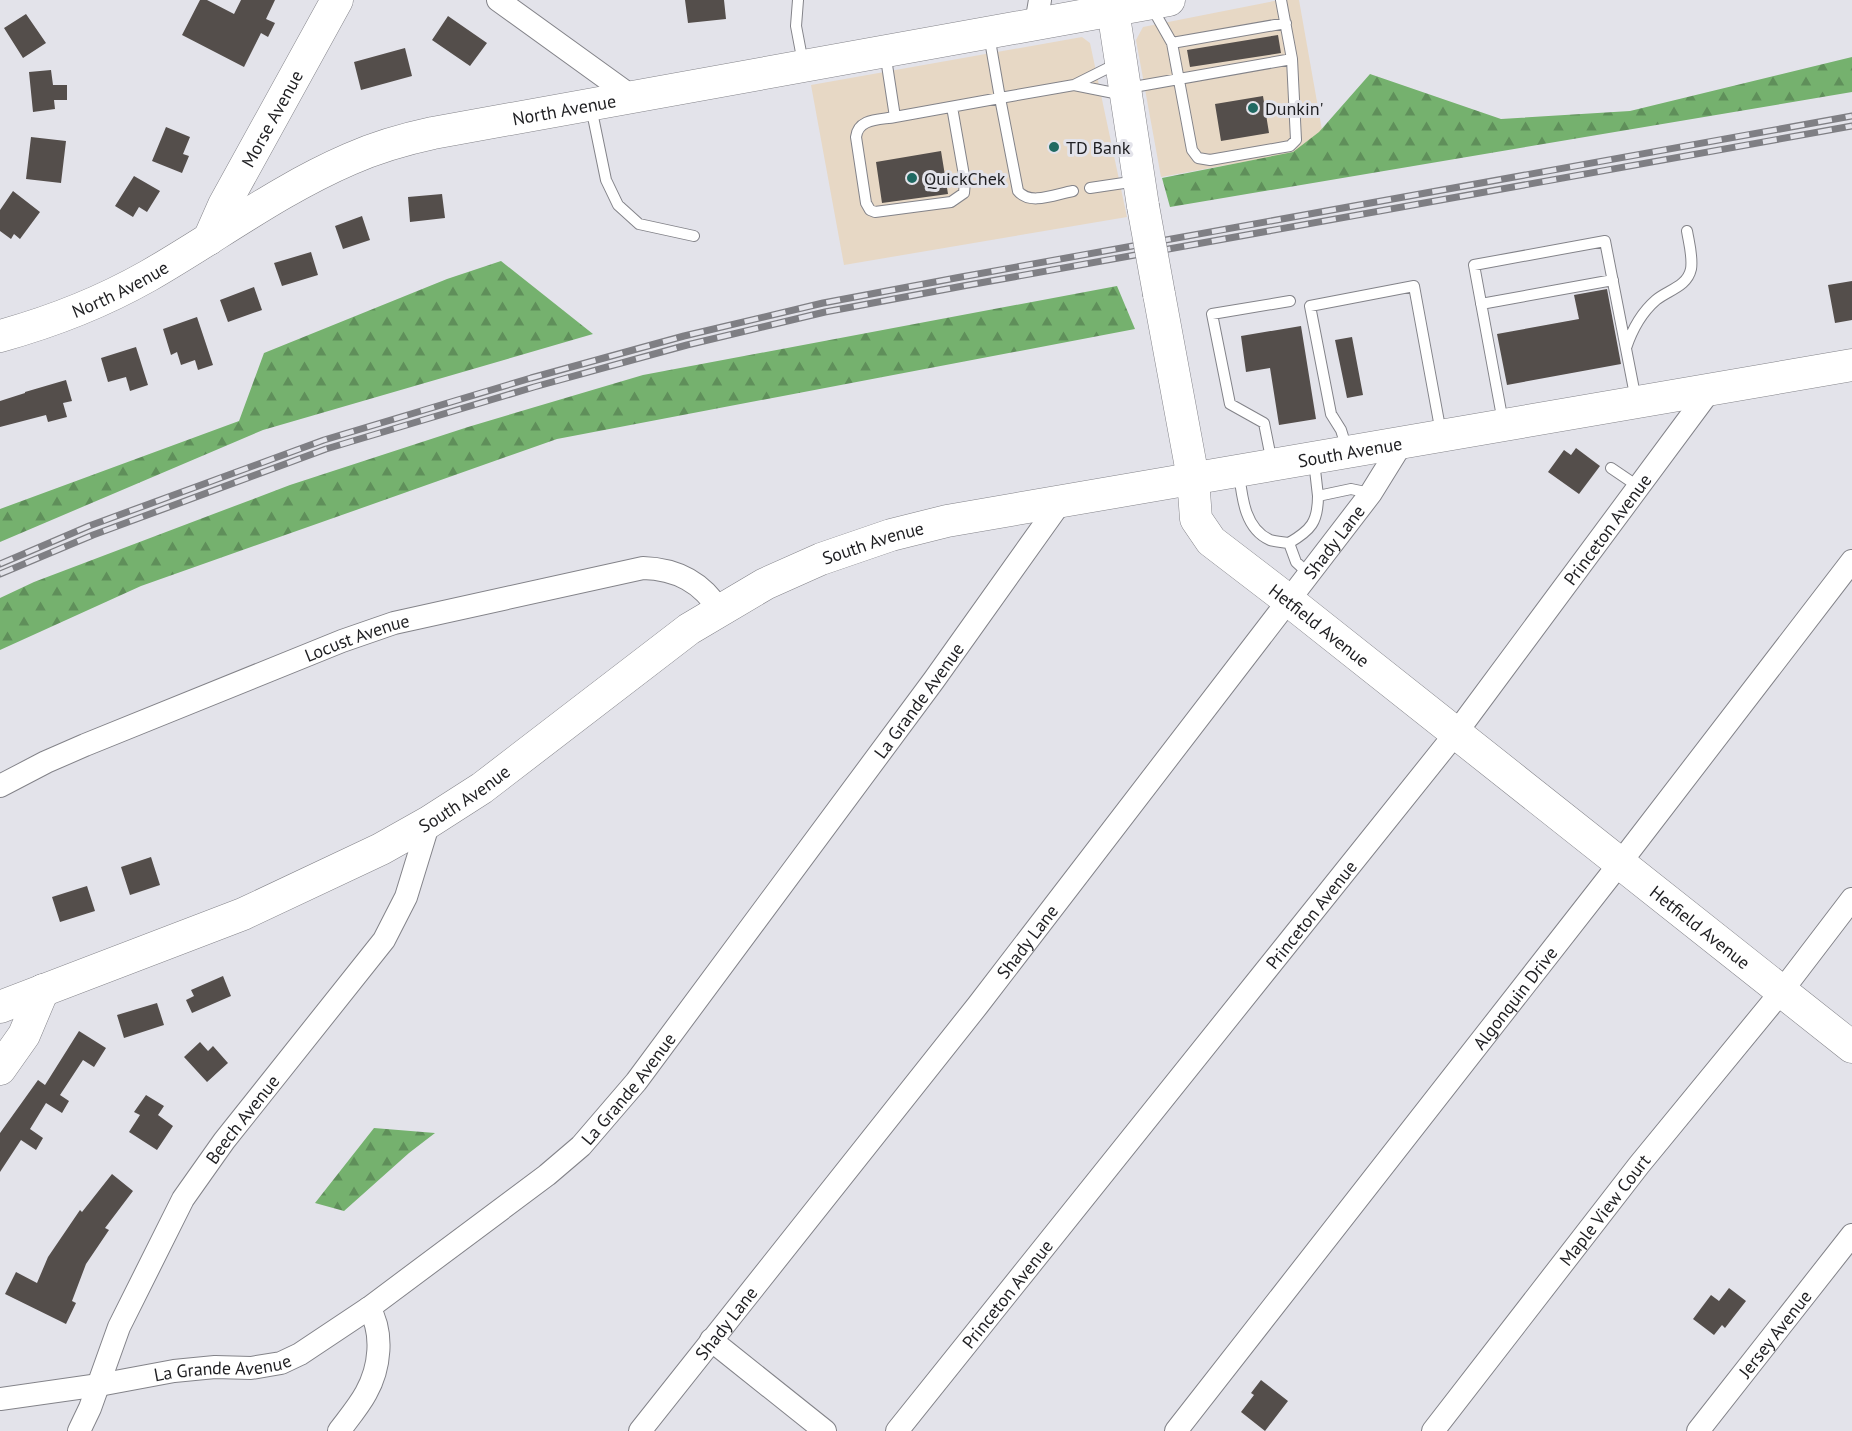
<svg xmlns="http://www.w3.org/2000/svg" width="1852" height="1431" font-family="'PT Sans',sans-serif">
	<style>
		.commercial { fill: #e7d8c5 }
		.forest { fill: url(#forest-firs) }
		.building { fill: #544e4b }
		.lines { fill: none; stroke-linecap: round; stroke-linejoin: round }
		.lane-casing { stroke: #838389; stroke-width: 12 }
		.street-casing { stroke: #838389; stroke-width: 24 }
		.secondary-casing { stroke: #838389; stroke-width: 33 }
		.lane { stroke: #fff; stroke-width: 10 }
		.street { stroke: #fff; stroke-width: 22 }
		.secondary { stroke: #fff; stroke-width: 32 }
		.rail-casing { stroke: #7f7f84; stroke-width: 7 }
		.rail { stroke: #e3e3ea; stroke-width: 4.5; stroke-dasharray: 14; stroke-linecap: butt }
		.secondary-bridge-casing { stroke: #838389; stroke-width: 33; stroke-linecap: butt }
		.secondary-bridge { stroke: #fff; stroke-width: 32 }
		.poi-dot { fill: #1f6962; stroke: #e3e3ea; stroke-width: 2 }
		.labels { text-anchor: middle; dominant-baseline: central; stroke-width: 6; stroke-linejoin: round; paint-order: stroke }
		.poi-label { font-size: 18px; fill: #1f1f22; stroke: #e3e3ea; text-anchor: start }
		.street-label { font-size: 18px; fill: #1f1f22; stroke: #e3e3ea }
	</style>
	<defs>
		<pattern id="forest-firs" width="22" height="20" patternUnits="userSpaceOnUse" patternTransform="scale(1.5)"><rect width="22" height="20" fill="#75b16e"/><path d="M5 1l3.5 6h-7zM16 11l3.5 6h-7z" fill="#5f8f5a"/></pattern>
	</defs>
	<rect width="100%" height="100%" fill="#e3e3ea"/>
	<path class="commercial" d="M1279 0H1299L1325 147 1161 177 1136 40 1143 27Z
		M1082 37 1090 43 1127 217 844 265 811 85Z"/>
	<path class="forest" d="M1852 57V92L1170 207 1162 178 1293 152 1319 132 1370 74 1501 119 1630 111Z
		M501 261 593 334 263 430 0 542V509L239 421 264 353 447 279Z
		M1117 286 1135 329 557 439 141 586 0 650V598L34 582 290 485 468 427 643 375Z
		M374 1128 435 1133 409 1153 344 1211 315 1203Z"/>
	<path class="building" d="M200 0H207L234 14 241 0H275L266 19 275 23 268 37 261 33 244 67 182 35Z
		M685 0H724L726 19 688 23Z
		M26 14 46 43 23 58 4 28Z
		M448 16 487 43 470 66 432 40Z
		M1278 35 1281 53 1190 67 1187 50Z
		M405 48 412 76 361 90 354 62Z
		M51 70 53 85H67V100H54L55 109 33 112 29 72Z
		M1263 96 1269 133 1221 141 1215 104Z
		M166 127 190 137 183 154 189 156 182 173 152 161Z
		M31 137 66 141 61 183 26 179Z
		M941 151 948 194 882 203 876 162Z
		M134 176 160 191 147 212 139 207 133 217 115 206Z
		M13 191 40 212 20 239 14 234 11 239 0 231V210Z
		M442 194 445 218 410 222 408 197Z
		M362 216 370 240 343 249 335 226Z
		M311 252 318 275 282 286 274 263Z
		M1852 281V320L1835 323 1828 285Z
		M254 287 262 310 228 322 220 300Z
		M1607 289 1621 364 1507 385 1497 334 1579 319 1574 295Z
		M197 317 213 365 198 370 195 360 181 365 177 352 171 355 163 329Z
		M1301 326 1316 419 1279 425 1270 368 1246 372 1241 336Z
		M1352 337 1363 395 1347 398 1335 340Z
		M136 347 148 385 130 391 126 377 108 382 101 358Z
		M66 380 72 401 63 403 67 417 48 422 46 415 0 427V401L25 393V392Z
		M1576 448 1600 466 1579 494 1548 472 1564 450 1571 455Z
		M151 857 160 885 130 895 121 867Z
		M87 886 95 911 60 922 52 897Z
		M223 976 231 996 192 1013 186 1000 194 996 191 990Z
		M157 1003 164 1025 124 1038 117 1015Z
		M79 1031 106 1048 94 1067 83 1060 60 1095 69 1101 62 1113 46 1103 30 1129 43 1138 36 1150 21 1140 0 1172V1133L38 1080 45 1085Z
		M200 1042 208 1051 213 1046 228 1063 207 1082 184 1057Z
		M146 1095 164 1106 158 1115 173 1126 157 1150 129 1132 140 1115 134 1112Z
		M112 1174 133 1191 105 1228 109 1230 86 1264 72 1301 76 1303 66 1324 5 1294 16 1272 37 1283 48 1257 80 1210 82 1212Z
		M1729 1288 1746 1301 1725 1328 1722 1325 1714 1335 1693 1319 1711 1295 1719 1301Z
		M1261 1380 1288 1401 1265 1431 1241 1412 1254 1395 1251 1393Z"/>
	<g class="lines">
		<g class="lane-casing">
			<path id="lane" d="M798 0 796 26 803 63
				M1151 6 1172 43 1192 150 1198 158 1210 160 1290 146 1296 140 1292 59
				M1172 43 1286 23
				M885 52 895 117 1000 98 989 35
				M1074 85 1124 95
				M1128 88 1292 59 1281 0
				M591 107 606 180 618 205 639 224 694 236
				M895 117C880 120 858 118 856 137L866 203 870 210 875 212 951 202 964 193 965 181 952 107
				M1090 188 1137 181
				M1073 191C1056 194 1030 206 1018 191L1000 98 1074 85 1118 63
				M1481 304 1613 280
				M1626 348C1632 330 1641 313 1656 300 1668 290 1687 287 1691 269 1693 257 1689 243 1687 231
				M1503 422 1474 265 1605 241 1636 400
				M1347 449 1341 430 1331 414 1310 306 1414 286 1441 433
				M1314 461 1318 496
				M1272 463 1264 423 1230 404 1212 314 1290 301
				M1611 468 1639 487
				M1239 473C1242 498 1245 529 1270 540 1276 542 1283 542 1289 543 1311 530 1318 522 1318 496L1351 489 1370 493
				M1289 543 1296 562 1308 573"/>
		</g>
		<g class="street-casing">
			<g id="street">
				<path d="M498 0 631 96"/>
				<path d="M1036 24 1040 0"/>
				<path id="s1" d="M0 786 46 762 85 745 342 641 394 623 643 568C677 569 702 582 720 611"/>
				<path d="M711 1340 825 1431"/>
				<path id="s2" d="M0 1399 99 1385 174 1371 215 1367 251 1368 281 1363 300 1354 369 1308 547 1175 581 1146 636 1082 934 680 1060 503"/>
				<path id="s3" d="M79 1431 90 1408 119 1327 183 1199 224 1141 384 940 406 897 429 822"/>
				<path d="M339 1431C348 1419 359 1406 366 1393 380 1368 384 1333 369 1308"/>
				<path id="s4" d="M640 1431 978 1005 1371 493 1402 443"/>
				<path id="s5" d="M897 1431 1456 733 1711 389"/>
				<path id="s6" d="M1176 1431 1620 863 1852 561"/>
				<path id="s7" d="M1433 1431 1639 1165 1781 992 1852 899"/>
				<path id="s8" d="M1698 1431 1852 1235"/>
			</g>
		</g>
		<g class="secondary-casing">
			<g id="secondary">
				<path d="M1113 10 1143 206"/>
				<path id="s9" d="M209 239 224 205 337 0"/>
				<path id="s10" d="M1159 294 1193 478 1196 519 1211 541 1288 600 1852 1047"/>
				<path id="s11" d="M0 336C51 322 102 302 148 276 216 237 278 190 350 159 377 147 405 139 433 133L1169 0"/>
				<path id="s12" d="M0 1007 243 914 381 849 429 822 482 788 689 629 765 584 821 559 891 535 947 521 1852 365"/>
				<path d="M0 1069 24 1035 43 990"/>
			</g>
		</g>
		<use href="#lane" class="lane"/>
		<use href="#street" class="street"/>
		<use href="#secondary" class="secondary"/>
		<g class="rail-casing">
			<path id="rail" d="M0 564 89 526 324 440 531 378 684 336 823 303 961 277 1852 116
				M0 574 93 535 326 449 534 387 687 345 825 312 963 286 1852 126"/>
		</g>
		<use href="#rail" class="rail"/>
		<g class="secondary-bridge-casing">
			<path id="secondary-bridge" d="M1143 206 1159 294"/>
		</g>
		<use href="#secondary-bridge" class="secondary-bridge"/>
	</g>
	<g class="poi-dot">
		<circle cx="1253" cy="108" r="6"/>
		<circle cx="1054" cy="147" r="6"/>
		<circle cx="912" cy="178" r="6"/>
	</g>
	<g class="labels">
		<g class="poi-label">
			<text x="1265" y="108">Dunkin'</text>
			<text x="1066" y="147">TD Bank</text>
			<text x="924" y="178">QuickChek</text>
		</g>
		<g class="street-label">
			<text stroke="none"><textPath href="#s11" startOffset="614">North Avenue</textPath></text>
			<text stroke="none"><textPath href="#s9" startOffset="136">Morse Avenue</textPath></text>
			<text stroke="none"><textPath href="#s11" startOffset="129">North Avenue</textPath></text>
			<text stroke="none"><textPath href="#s12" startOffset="1482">South Avenue</textPath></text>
			<text stroke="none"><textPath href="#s5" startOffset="1148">Princeton Avenue</textPath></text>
			<text stroke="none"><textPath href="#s4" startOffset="1128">Shady Lane</textPath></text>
			<text stroke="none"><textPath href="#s12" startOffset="996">South Avenue</textPath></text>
			<text stroke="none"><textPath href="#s10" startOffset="392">Hetfield Avenue</textPath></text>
			<text stroke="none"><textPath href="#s1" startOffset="387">Locust Avenue</textPath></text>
			<text stroke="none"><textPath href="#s2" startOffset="1214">La Grande Avenue</textPath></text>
			<text stroke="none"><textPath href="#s12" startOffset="510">South Avenue</textPath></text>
			<text stroke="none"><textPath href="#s5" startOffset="662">Princeton Avenue</textPath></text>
			<text stroke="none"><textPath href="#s10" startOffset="878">Hetfield Avenue</textPath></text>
			<text stroke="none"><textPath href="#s4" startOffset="624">Shady Lane</textPath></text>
			<text stroke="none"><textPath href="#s6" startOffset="550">Algonquin Drive</textPath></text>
			<text stroke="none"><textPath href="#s2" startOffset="729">La Grande Avenue</textPath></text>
			<text stroke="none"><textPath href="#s3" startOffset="354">Beech Avenue</textPath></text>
			<text stroke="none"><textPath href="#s7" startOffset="280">Maple View Court</textPath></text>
			<text stroke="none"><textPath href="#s5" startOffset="176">Princeton Avenue</textPath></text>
			<text stroke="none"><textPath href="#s4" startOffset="138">Shady Lane</textPath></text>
			<text stroke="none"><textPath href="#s8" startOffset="124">Jersey Avenue</textPath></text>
			<text stroke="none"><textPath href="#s2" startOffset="225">La Grande Avenue</textPath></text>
		</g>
	</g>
</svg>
